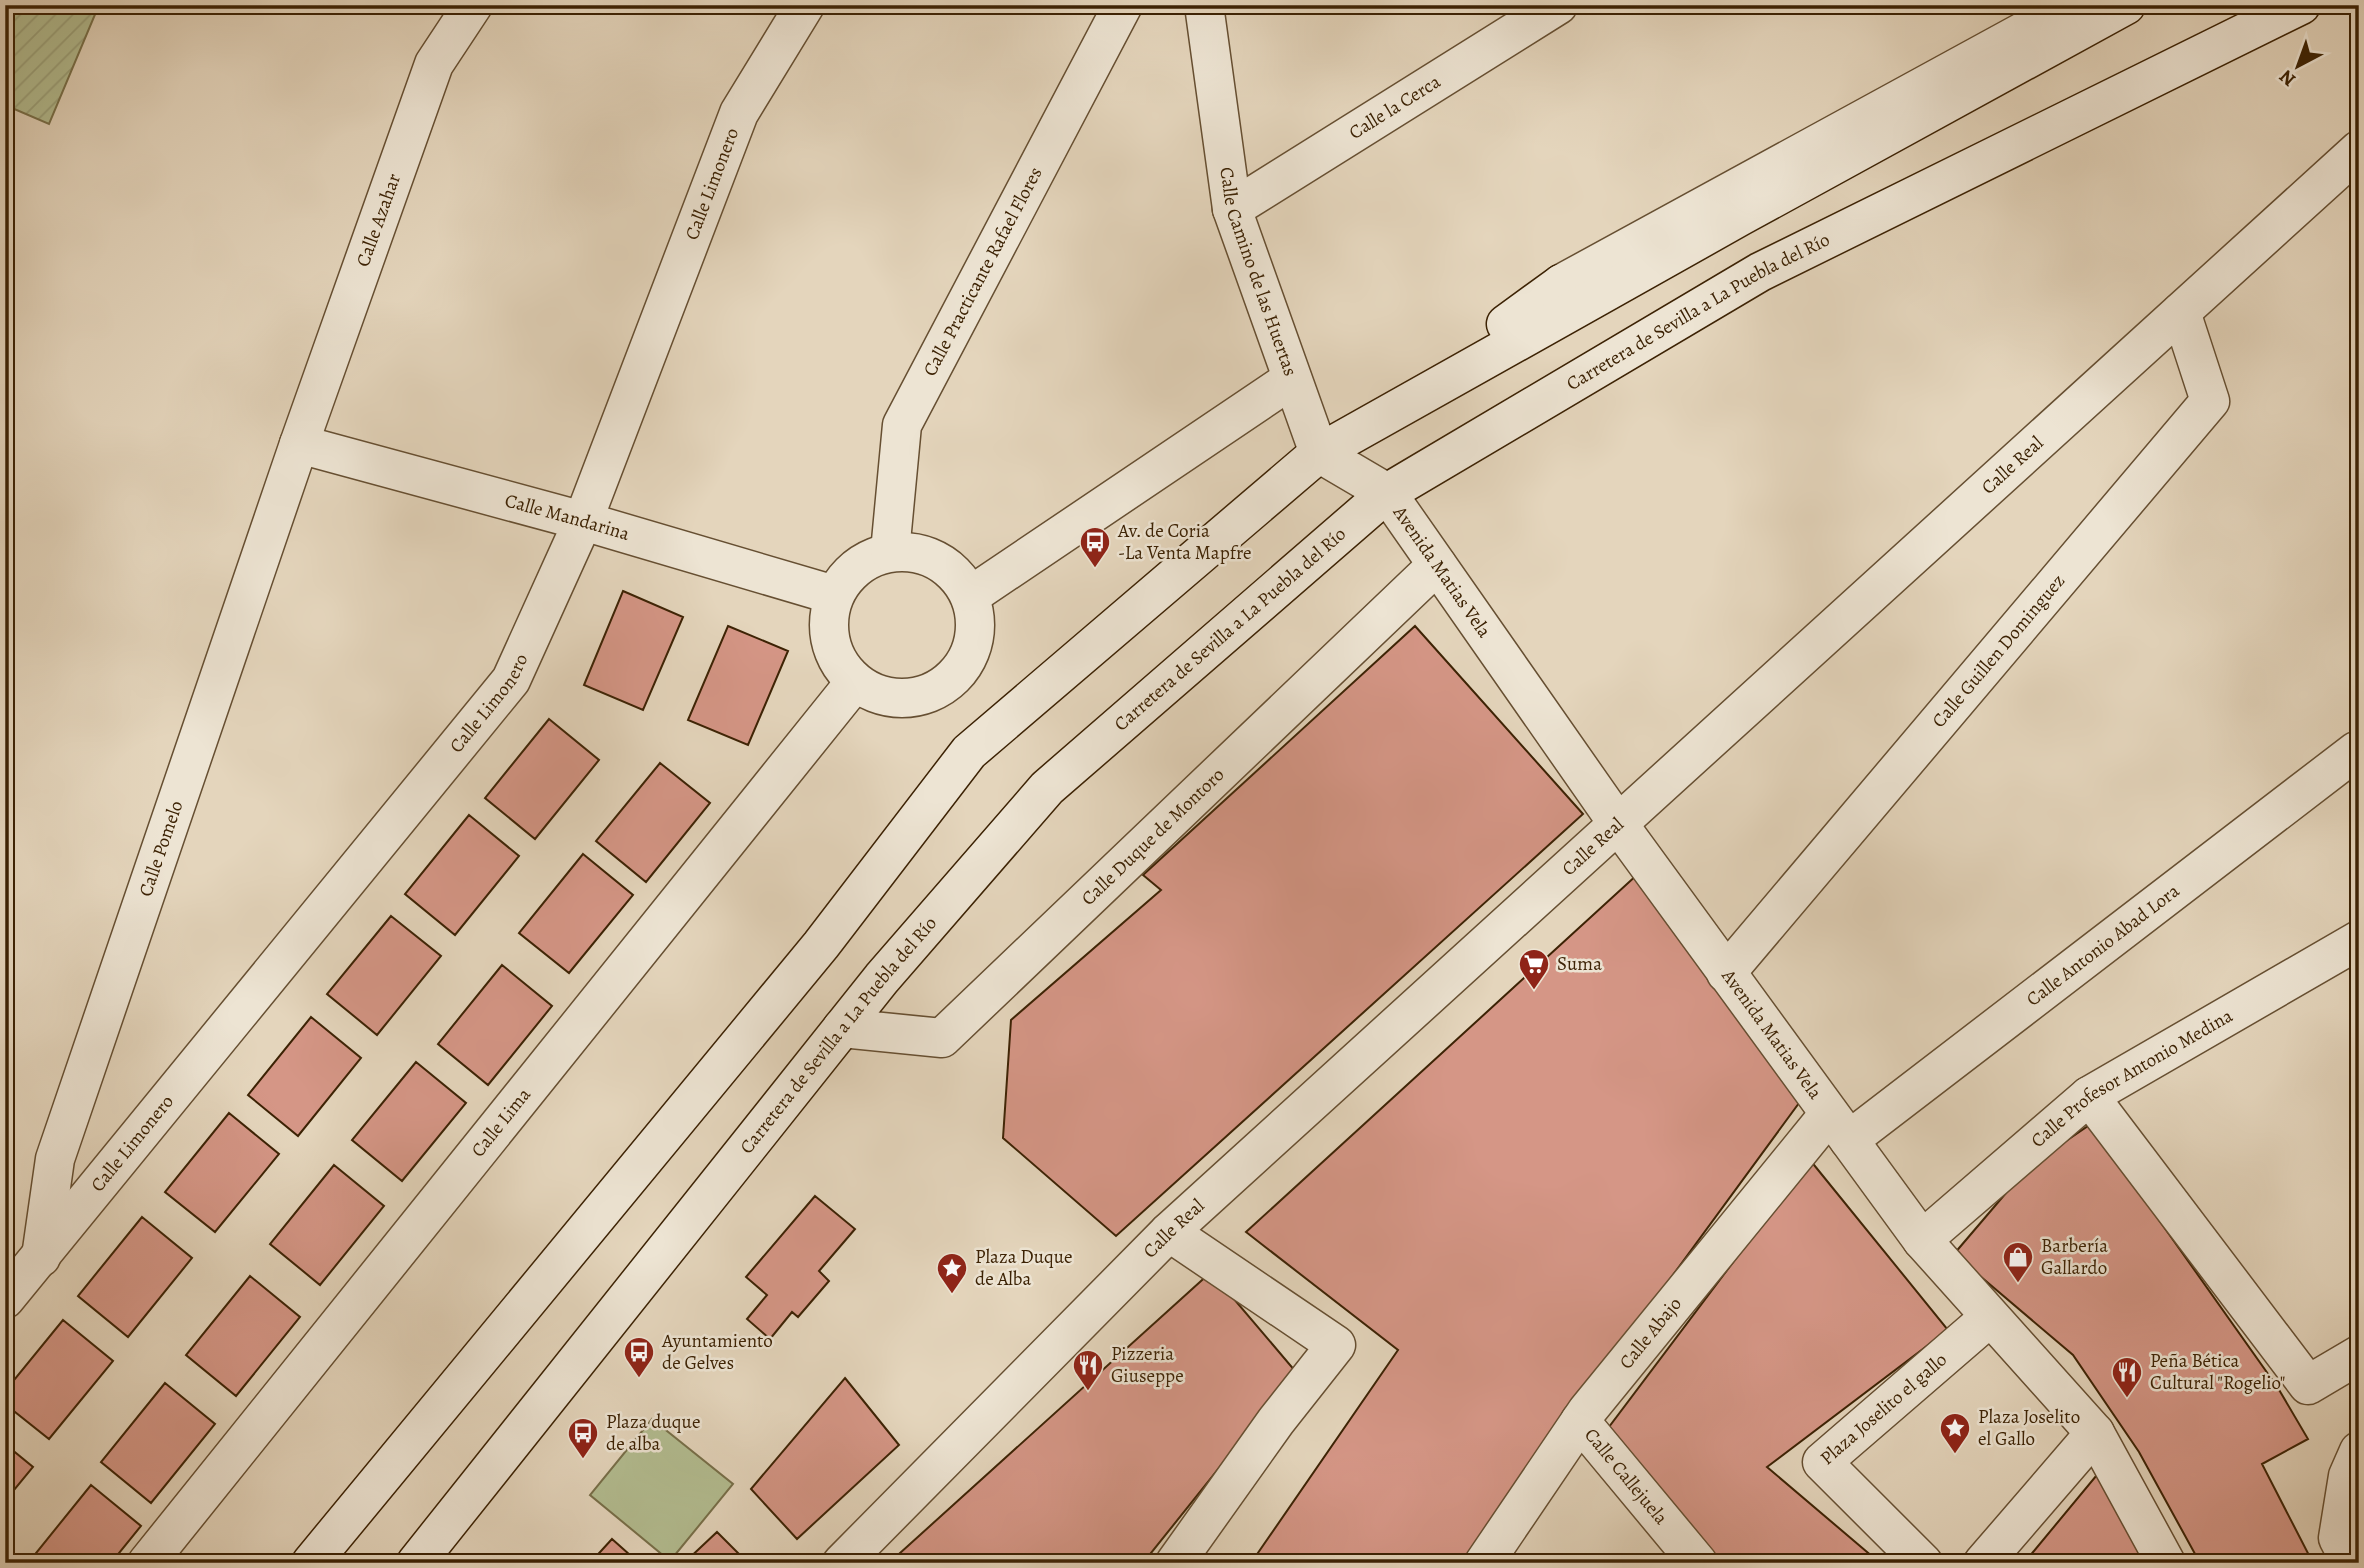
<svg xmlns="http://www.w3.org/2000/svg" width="2364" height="1568" font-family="Alegreya,serif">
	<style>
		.green { fill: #b3bd91; stroke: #78704a; stroke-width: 2 }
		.garden { fill: url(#garden-furrows); stroke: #78704a; stroke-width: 2 }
		.building { fill: #d59686; stroke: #3c2204; stroke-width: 2 }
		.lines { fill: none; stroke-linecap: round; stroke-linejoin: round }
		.minor-casing { stroke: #664f32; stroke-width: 41 }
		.secondary-casing { stroke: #3c2204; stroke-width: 41 }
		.minor { stroke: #ede4d3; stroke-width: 38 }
		.secondary { stroke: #ede4d3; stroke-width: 38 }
		.labels { text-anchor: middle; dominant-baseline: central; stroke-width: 5; stroke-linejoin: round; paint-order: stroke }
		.street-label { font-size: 19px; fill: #3c2204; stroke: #ede4d3 }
		.poi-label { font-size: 19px; fill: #3c2204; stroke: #ede4d3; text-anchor: start }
	</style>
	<defs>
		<pattern id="garden-furrows" width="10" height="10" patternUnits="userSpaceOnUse" patternTransform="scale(1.75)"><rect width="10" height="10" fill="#b3bd91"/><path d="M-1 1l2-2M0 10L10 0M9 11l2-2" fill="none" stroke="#9ba27b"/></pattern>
	</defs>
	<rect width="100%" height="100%" fill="#e4d5bc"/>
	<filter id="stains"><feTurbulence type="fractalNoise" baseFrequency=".00286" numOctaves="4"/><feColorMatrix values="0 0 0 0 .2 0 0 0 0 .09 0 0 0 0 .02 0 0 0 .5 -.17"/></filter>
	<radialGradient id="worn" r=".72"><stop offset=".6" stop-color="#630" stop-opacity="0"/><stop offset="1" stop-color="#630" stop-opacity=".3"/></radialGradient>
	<path class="green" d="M652 1419 733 1484 670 1561 590 1495Z"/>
	<path class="garden" d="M5 5H99L49 124 5 105Z"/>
	<path class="building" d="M623 591 683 617 643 710 584 685Z
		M728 626 788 651 748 745 688 720Z
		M1415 626 1583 814 1116 1236 1003 1138 1011 1020 1161 890 1143 875Z
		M549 719 599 760 535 839 485 798Z
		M660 763 710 803 646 882 596 841Z
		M469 815 519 856 455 935 405 894Z
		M583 854 633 895 569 973 519 933Z
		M1639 873 1799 1103 1462 1563H1251L1398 1350 1246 1232Z
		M391 916 441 956 377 1035 327 994Z
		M502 965 552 1006 488 1085 438 1044Z
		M311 1017 361 1058 298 1136 248 1095Z
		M416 1062 466 1103 402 1181 352 1140Z
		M229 1113 279 1154 215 1232 165 1192Z
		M2091 1124 2278 1388 2308 1439 2262 1464 2313 1563H2200L2139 1452 2073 1355 1954 1254 2029 1166Z
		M1810 1160 1948 1330 1767 1467 1880 1563H1722L1609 1427Z
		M334 1165 384 1206 320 1285 270 1244Z
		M815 1196 855 1229 819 1271 829 1281 798 1317 792 1312 770 1339 747 1319 767 1295 746 1277Z
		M142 1217 192 1258 128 1337 78 1296Z
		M1211 1272 1296 1372 1143 1563H889Z
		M250 1276 300 1317 236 1396 186 1355Z
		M63 1320 113 1361 49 1439 5 1404V1391Z
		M845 1378 899 1445 797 1539 751 1489Z
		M165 1383 215 1424 151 1503 101 1462Z
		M5 1444 33 1467 5 1501Z
		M2101 1470 2156 1563H2024Z
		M91 1485 141 1526 111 1563H28Z
		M717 1532 748 1563H684Z
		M612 1539 639 1563H590Z"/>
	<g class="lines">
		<g class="minor-casing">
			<g id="minor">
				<path id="s1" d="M1204 5 1232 209 1319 453 1387 493 1619 825 1922 1240 2095 1433 2166 1563"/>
				<path id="s2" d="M1232 209 1558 5"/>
				<path d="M1561 284 2072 5"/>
				<path id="s3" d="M299 444 583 521 834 595"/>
				<circle cx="902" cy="625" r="73"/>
				<path id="s4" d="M890 552 902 425 1123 5"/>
				<path d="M970 596 1292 379"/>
				<path id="s5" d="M1726 973 2210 401 2181 312"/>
				<path id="s6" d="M842 1028 942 1038 1437 565"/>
				<path d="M2089 1096 2308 1385 2359 1355"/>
				<path id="s7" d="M1849 1140 2356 751"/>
				<path d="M1169 1232 1336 1345 1276 1421 1175 1563"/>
				<path id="s8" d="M1922 1240 2089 1096 2359 940"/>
				<path id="s9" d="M41 1257 55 1159 299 444 434 64 473 5"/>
				<path id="s10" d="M5 1299 511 680 583 521 739 113 805 5"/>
				<path id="s11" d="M1580 1421 1698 1563"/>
				<path id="s12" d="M147 1563 855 682"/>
				<path id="s13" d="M842 1563 1169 1232 2359 150"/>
				<path id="s14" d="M1484 1563 1587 1411 1829 1114"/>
				<path id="s15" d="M1923 1563 1822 1462 1990 1317"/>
				<path d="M1983 1563 2095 1433"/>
				<path d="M2351 1563 2338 1538 2348 1476 2359 1451"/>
			</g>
		</g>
		<g class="secondary-casing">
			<g id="secondary">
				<path d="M1506 324 1561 284"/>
				<path d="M311 1563 821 945 969 752 1319 453 1741 216 2126 5"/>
				<path id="s16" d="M416 1563 882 978 1047 788 1387 493 1760 272 2301 5"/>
			</g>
		</g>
		<use href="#minor" class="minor"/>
		<use href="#secondary" class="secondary"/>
	</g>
	<defs>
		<g id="bus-pin" transform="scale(1.575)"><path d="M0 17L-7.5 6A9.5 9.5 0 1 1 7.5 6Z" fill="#8f2418" stroke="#ede4d3"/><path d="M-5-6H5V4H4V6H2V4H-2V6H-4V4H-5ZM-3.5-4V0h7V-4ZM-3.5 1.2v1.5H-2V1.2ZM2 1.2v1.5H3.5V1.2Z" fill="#fff"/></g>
		<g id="supermarket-pin" transform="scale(1.575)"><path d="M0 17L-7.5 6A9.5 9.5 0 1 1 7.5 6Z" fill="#8f2418" stroke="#ede4d3"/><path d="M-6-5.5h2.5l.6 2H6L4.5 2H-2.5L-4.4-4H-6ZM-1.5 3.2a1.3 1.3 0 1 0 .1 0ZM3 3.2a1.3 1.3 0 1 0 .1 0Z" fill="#fff"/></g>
		<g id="shop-pin" transform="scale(1.575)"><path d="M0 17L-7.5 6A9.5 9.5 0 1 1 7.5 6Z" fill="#8f2418" stroke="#ede4d3"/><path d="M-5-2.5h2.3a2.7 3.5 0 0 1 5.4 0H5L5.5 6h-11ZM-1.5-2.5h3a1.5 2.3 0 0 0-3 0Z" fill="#fff"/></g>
		<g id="sight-pin" transform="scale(1.575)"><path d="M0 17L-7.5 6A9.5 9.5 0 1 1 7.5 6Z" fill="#8f2418" stroke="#ede4d3"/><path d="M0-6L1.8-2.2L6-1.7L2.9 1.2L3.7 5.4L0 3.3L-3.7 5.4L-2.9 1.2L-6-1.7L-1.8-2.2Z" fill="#fff"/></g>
		<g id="restaurant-pin" transform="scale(1.575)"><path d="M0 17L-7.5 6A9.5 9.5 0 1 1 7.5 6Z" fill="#8f2418" stroke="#ede4d3"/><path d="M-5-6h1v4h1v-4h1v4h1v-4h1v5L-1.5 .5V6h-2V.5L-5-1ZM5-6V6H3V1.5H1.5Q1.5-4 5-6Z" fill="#fff"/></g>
	</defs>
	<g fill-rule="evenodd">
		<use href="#bus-pin" x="1095" y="542"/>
		<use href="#supermarket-pin" x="1534" y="964"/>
		<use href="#shop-pin" x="2018" y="1257"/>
		<use href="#sight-pin" x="952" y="1268"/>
		<use href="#bus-pin" x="639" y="1352"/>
		<use href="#restaurant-pin" x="1088" y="1365"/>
		<use href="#restaurant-pin" x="2127" y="1372"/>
		<use href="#sight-pin" x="1955" y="1428"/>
		<use href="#bus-pin" x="583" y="1433"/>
	</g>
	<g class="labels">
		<g class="street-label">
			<text stroke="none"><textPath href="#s2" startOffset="192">Calle la Cerca</textPath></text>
			<text stroke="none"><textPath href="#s10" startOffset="1335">Calle Limonero</textPath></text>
			<text stroke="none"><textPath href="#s9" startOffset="1092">Calle Azahar</textPath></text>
			<text stroke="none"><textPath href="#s1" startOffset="273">Calle Camino de las Huertas</textPath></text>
			<text stroke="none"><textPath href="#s4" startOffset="301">Calle Practicante Rafael Flores</textPath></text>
			<text stroke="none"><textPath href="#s16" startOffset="1810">Carretera de Sevilla a La Puebla del Río</textPath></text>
			<text stroke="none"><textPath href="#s13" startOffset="1605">Calle Real</textPath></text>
			<text stroke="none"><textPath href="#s3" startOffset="278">Calle Mandarina</textPath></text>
			<text stroke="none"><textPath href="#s1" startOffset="640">Avenida Matias Vela</textPath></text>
			<text stroke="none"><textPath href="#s16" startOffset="1242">Carretera de Sevilla a La Puebla del Río</textPath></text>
			<text stroke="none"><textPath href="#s5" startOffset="422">Calle Guillen Dominguez</textPath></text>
			<text stroke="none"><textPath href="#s10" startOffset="768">Calle Limonero</textPath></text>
			<text stroke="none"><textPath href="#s6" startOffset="392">Calle Duque de Montoro</textPath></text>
			<text stroke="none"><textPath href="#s9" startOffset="427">Calle Pomelo</textPath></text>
			<text stroke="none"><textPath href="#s13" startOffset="1038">Calle Real</textPath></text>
			<text stroke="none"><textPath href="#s7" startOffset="320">Calle Antonio Abad Lora</textPath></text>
			<text stroke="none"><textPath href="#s1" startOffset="1208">Avenida Matias Vela</textPath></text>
			<text stroke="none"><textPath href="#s16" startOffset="676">Carretera de Sevilla a La Puebla del Río</textPath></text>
			<text stroke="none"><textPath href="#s8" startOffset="266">Calle Profesor Antonio Medina</textPath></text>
			<text stroke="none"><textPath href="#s12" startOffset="565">Calle Lima</textPath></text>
			<text stroke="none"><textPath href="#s10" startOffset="201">Calle Limonero</textPath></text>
			<text stroke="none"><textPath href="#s13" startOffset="471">Calle Real</textPath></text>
			<text stroke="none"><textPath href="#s14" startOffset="284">Calle Abajo</textPath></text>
			<text stroke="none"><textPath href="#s15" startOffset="224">Plaza Joselito el gallo</textPath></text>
			<text stroke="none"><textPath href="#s11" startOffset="72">Calle Callejuela</textPath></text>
		</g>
		<g class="poi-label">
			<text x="1118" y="531">Av. de Coria<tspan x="1118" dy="22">-La Venta Mapfre</tspan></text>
			<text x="1557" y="964">Suma</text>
			<text x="2041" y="1246">Barbería<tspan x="2041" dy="22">Gallardo</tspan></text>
			<text x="975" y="1257">Plaza Duque<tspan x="975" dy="22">de Alba</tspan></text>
			<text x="662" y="1341">Ayuntamiento<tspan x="662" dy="22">de Gelves</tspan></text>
			<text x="1111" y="1354">Pizzeria<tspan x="1111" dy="22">Giuseppe</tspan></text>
			<text x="2150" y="1361">Peña Bética<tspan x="2150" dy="22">Cultural "Rogelio"</tspan></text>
			<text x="1978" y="1417">Plaza Joselito<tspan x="1978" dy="22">el Gallo</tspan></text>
			<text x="606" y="1422">Plaza duque<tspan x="606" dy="22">de alba</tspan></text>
		</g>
	</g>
	<rect width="2364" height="1568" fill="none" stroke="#e4d5bc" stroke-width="28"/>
	<rect x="7" y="7" width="2350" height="1554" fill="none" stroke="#3c2204" stroke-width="3.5"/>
	<rect x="14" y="14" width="2336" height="1540" fill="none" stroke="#3c2204" stroke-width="2"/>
	<g transform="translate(2298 66) rotate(221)" stroke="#ede4d3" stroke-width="5" paint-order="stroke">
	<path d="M0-5L12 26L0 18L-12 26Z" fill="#3c2204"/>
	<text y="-10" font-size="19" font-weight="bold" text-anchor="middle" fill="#3c2204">N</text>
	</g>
	<rect width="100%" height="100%" filter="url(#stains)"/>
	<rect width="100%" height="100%" fill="url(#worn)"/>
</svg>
